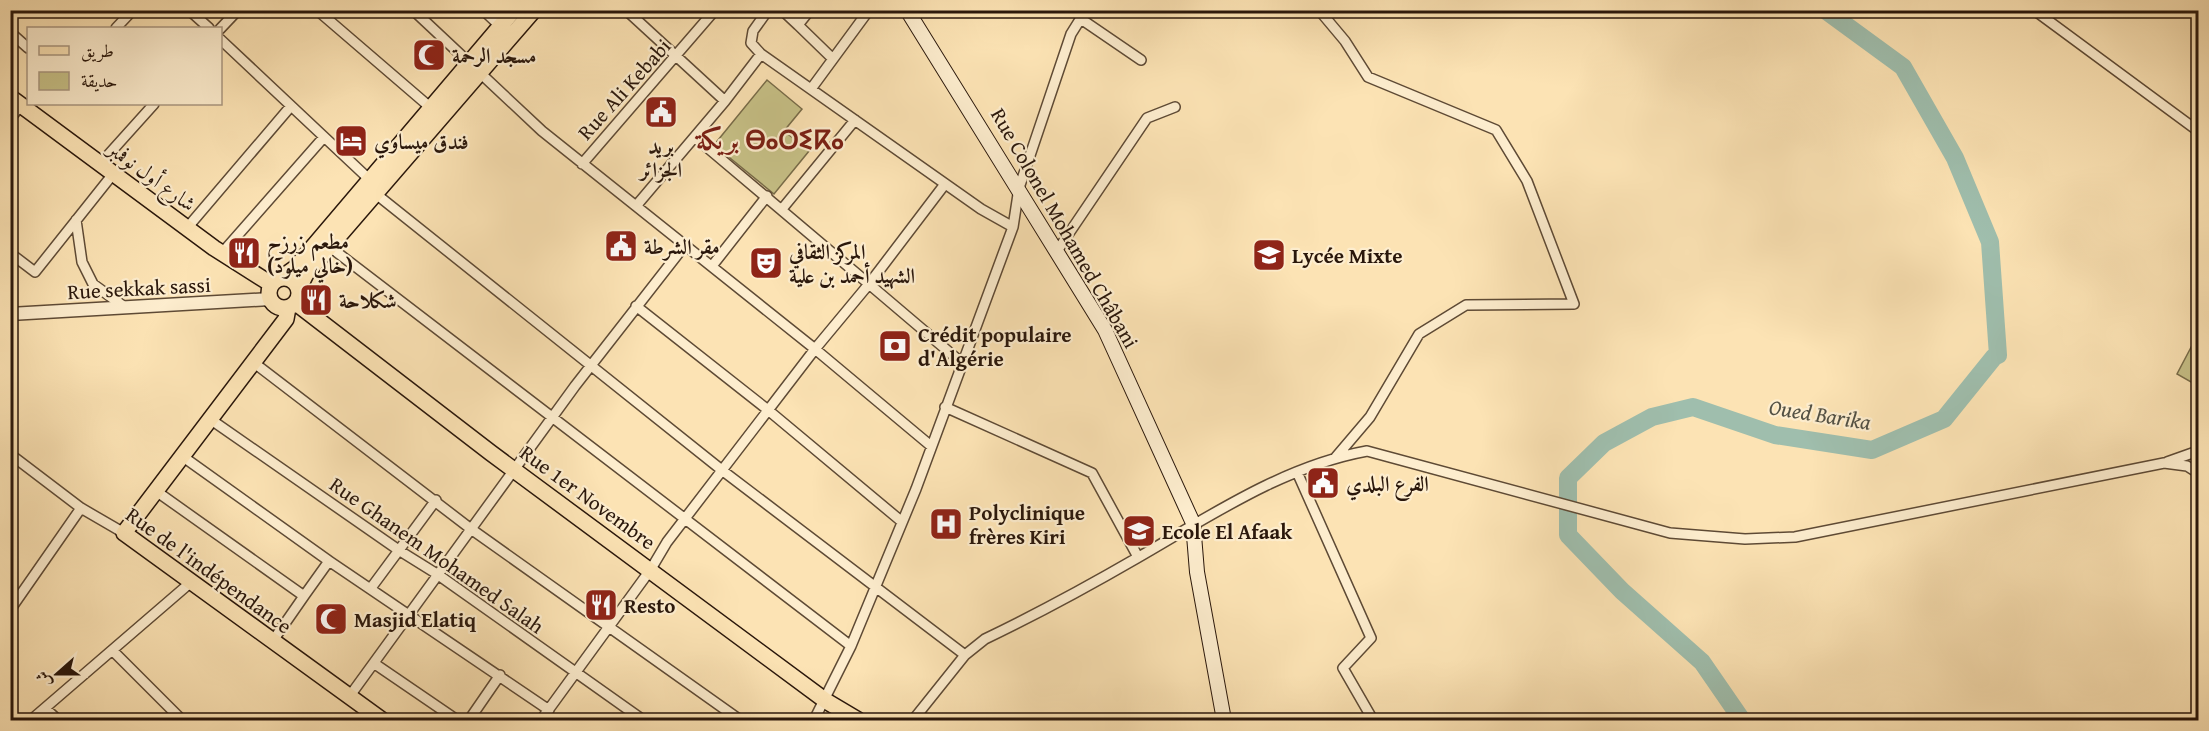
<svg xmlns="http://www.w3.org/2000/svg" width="2209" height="731" font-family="'Gentium Book Plus',Amiri,'Noto Sans Tifinagh',serif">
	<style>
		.green { fill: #c7c187; stroke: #786c49; stroke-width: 1.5 }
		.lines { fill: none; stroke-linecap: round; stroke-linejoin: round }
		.river { stroke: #9fbead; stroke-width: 18 }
		.minor-casing { stroke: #5e4a35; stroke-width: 12 }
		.tertiary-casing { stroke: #5e4a35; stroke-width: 15 }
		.secondary-casing { stroke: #2a170b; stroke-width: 16 }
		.primary-casing { stroke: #2a170b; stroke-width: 18 }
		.minor { stroke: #fdedce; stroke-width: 9 }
		.tertiary { stroke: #fdedce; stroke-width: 12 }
		.secondary { stroke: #fdedce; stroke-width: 14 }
		.primary { stroke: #fce3b4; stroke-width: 15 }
		.labels { text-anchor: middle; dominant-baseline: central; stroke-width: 4.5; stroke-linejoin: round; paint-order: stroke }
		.poi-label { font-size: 21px; font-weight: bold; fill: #2a170b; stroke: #fdedce; text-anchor: start }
		.street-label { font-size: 21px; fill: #2a170b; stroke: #fdedce }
		.water-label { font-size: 22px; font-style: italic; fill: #535144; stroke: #fdedce }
		.district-label { font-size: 27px; font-weight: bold; fill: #7a1f14; stroke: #fdedce }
	</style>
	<rect width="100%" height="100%" fill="#fce3b4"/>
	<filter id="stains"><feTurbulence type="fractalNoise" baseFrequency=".00333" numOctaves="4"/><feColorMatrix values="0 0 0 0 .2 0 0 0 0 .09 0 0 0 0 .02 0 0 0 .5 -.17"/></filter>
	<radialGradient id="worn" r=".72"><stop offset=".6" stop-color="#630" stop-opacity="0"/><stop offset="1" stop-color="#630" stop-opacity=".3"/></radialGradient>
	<path class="green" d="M767 80 802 109 784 131 809 151 774 194 714 145Z
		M2198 334V386L2177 374Z"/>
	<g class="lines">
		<path class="river" d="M1742 720 1702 662 1622 591 1568 535V478L1604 443 1652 417 1693 407 1775 435 1872 450 1944 419 1994 357 1998 355 1990 242 1955 158 1903 67 1825 10"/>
		<g class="minor-casing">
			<path id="minor" d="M189 10 209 28
				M317 10 431 108
				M413 10 542 131 815 349 931 446
				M483 10 500 26
				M626 10 725 101 761 54
				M768 10 753 31 751 43 761 54 981 209 1013 227
				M782 10 798 25
				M810 10 798 25 833 59
				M1319 10 1345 41 1368 77 1496 130 1527 181 1574 304 1466 305 1419 334 1370 417 1336 457
				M2034 10 2198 131
				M1081 19 1141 60
				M116 28 133 10
				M220 29 238 10
				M10 32 28 48
				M220 39 370 180
				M811 89 869 10
				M10 119 21 105
				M100 164 154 104
				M582 164 715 10
				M945 184 869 284 962 363
				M376 194 723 471 965 655
				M636 206 725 101
				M782 209 855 120
				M76 220 82 262 93 284 126 308
				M187 228 291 106
				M330 247 851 646
				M1057 251 1147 118 1175 107
				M10 253 35 272 113 174
				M222 253 324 137
				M712 266 767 196
				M636 306 768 410 901 521
				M253 362 471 529 740 720
				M945 407 1092 473 1138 557
				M210 419 400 551 437 574 643 720
				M10 454 81 508 124 533
				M182 456 329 561 549 710
				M2167 462 2198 451
				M1297 472 1371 638 1343 668 1373 720
				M156 491 304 596 329 561
				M371 588 436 500
				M10 610 81 508
				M272 642 304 596
				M113 651 182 720
				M375 664 457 720
				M349 697 575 386 685 245
				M46 709 58 720
				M31 720 190 583
				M469 720 500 675
				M541 720 651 569 667 542 815 349 869 284 696 138
				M814 720 851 646 916 489 1013 227 1019 188 1071 34 1086 10
				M913 720 965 655 985 639C1037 614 1087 587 1137 558 1210 516 1284 466 1367 451L1670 533 1745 539 1795 537 2164 463 2187 466 2198 473"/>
		</g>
		<g class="tertiary-casing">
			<path id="tertiary" d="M10 314 270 299"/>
		</g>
		<g class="secondary-casing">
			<path id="secondary" d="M907 10 1105 330 1193 523 1197 572 1224 720"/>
		</g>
		<g class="primary-casing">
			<path id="primary" d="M10 97 214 248 271 284
				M269 293a15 15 0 1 1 30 0a15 15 0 1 1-30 0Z
				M281 278 295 268 514 10
				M299 288 306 274 534 10
				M296 303 491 453 826 701 858 720
				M288 308 286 319 124 533 382 720"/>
		</g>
		<use href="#minor" class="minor"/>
		<use href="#tertiary" class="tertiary"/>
		<use href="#secondary" class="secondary"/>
		<use href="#primary" class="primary"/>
	</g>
	<defs>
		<g id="mosque-square" transform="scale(1.725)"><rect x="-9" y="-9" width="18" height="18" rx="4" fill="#8f2418" stroke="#fdedce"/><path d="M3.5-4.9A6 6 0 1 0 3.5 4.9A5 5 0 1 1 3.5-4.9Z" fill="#fff"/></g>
		<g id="civic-square" transform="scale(1.725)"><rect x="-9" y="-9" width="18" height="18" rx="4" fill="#8f2418" stroke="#fdedce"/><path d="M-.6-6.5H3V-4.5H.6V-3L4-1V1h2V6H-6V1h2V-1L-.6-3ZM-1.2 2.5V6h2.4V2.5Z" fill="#fff"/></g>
		<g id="hotel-square" transform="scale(1.725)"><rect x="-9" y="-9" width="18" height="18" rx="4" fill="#8f2418" stroke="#fdedce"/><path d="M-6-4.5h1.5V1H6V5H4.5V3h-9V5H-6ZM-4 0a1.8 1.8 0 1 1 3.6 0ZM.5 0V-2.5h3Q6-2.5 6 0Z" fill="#fff"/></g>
		<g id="restaurant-square" transform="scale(1.725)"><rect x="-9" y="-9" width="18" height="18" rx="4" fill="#8f2418" stroke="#fdedce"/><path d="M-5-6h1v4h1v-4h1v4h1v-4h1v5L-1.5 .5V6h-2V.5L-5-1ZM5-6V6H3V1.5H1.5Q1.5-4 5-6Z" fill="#fff"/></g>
		<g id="school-square" transform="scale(1.725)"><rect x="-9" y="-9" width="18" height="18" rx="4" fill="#8f2418" stroke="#fdedce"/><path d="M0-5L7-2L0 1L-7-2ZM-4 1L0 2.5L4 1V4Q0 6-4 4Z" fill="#fff"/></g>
		<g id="theatre-square" transform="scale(1.725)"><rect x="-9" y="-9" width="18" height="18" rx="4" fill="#8f2418" stroke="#fdedce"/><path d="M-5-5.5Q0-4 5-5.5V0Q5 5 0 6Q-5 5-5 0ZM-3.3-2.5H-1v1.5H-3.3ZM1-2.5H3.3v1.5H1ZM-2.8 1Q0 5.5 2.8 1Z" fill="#fff"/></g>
		<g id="bank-square" transform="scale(1.725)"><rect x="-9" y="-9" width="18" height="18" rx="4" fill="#8f2418" stroke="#fdedce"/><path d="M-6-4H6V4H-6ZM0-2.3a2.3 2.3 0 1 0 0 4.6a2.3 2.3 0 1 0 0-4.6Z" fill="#fff"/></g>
		<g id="hospital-square" transform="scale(1.725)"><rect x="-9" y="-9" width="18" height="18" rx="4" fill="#8f2418" stroke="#fdedce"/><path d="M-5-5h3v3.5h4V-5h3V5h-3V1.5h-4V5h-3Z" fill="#fff"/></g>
	</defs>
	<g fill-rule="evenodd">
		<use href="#mosque-square" x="429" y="55"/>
		<use href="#civic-square" x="661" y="112"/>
		<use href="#hotel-square" x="351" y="141"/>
		<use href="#civic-square" x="621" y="246"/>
		<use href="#restaurant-square" x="244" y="253"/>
		<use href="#school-square" x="1269" y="255"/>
		<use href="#theatre-square" x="766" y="263"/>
		<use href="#restaurant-square" x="316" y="300"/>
		<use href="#bank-square" x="895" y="346"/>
		<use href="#civic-square" x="1323" y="483"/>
		<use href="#hospital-square" x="946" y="524"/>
		<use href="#school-square" x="1139" y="531"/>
		<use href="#restaurant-square" x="601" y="605"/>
		<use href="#mosque-square" x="331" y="619"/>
	</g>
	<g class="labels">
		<g class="poi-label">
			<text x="452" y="55">مسجد الرحمة</text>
			<text x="374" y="141">فندق ميساوي</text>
			<text x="661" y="145" text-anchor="middle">بريد<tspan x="661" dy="24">الجزائر</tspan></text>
			<text x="267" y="241">مطعم زرزح<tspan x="267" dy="24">(خالي ميلود)</tspan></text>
			<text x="644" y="246">مقر الشرطة</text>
			<text x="789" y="251">المركز الثقافي<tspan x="789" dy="24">الشهيد أحمد بن علية</tspan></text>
			<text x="1292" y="255">Lycée Mixte</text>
			<text x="339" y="300">شكلاحة</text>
			<text x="918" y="334">Crédit populaire<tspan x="918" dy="24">d'Algérie</tspan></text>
			<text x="1346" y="483">الفرع البلدي</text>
			<text x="969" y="512">Polyclinique<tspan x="969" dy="24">frères Kiri</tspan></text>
			<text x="1162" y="531">Ecole El Afaak</text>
			<text x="624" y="605">Resto</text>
			<text x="354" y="619">Masjid Elatiq</text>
		</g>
		<g class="street-label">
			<text transform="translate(624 89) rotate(-48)">Rue Ali Kebabi</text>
			<text transform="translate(152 176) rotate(36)">شارع أول نوفمبر</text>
			<text transform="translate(1065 228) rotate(60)">Rue Colonel Mohamed Châbani</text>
			<text transform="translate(139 288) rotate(-3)">Rue sekkak sassi</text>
			<text transform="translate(588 497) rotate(36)">Rue 1er Novembre</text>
			<text transform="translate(437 555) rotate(35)">Rue Ghanem Mohamed Salah</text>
			<text transform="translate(209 570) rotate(36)">Rue de l'indépendance</text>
		</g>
		<g class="water-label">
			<text transform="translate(1820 414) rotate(9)">Oued Barika</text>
		</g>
		<g class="district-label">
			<text x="770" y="139">بريكة ⴱⴰⵔⵉⴽⴰ</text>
		</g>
	</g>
	<rect width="2209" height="731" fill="none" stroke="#fce3b4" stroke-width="36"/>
	<rect x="12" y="12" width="2185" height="707" fill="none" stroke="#2a170b" stroke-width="3"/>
	<rect x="18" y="18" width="2173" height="695" fill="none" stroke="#2a170b" stroke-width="1.5"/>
	<rect x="27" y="27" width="195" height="78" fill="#fdedce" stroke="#a99780" stroke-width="1.5"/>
	<rect x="39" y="46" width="30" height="9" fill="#fce3b4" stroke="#a99780" stroke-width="1.5"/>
	<text x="81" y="57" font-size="18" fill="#2a170b">طريق</text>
	<rect x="39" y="72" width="30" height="18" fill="#c7c187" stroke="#a99780" stroke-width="1.5"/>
	<text x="81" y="87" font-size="18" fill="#2a170b">حديقة</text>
	<g transform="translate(57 674) rotate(249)" stroke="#fdedce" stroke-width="4.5" paint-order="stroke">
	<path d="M0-4.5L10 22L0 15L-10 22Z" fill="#2a170b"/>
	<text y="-9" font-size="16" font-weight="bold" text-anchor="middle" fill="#2a170b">ش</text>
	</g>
	<rect width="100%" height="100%" filter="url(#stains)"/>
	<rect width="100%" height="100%" fill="url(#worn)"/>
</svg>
